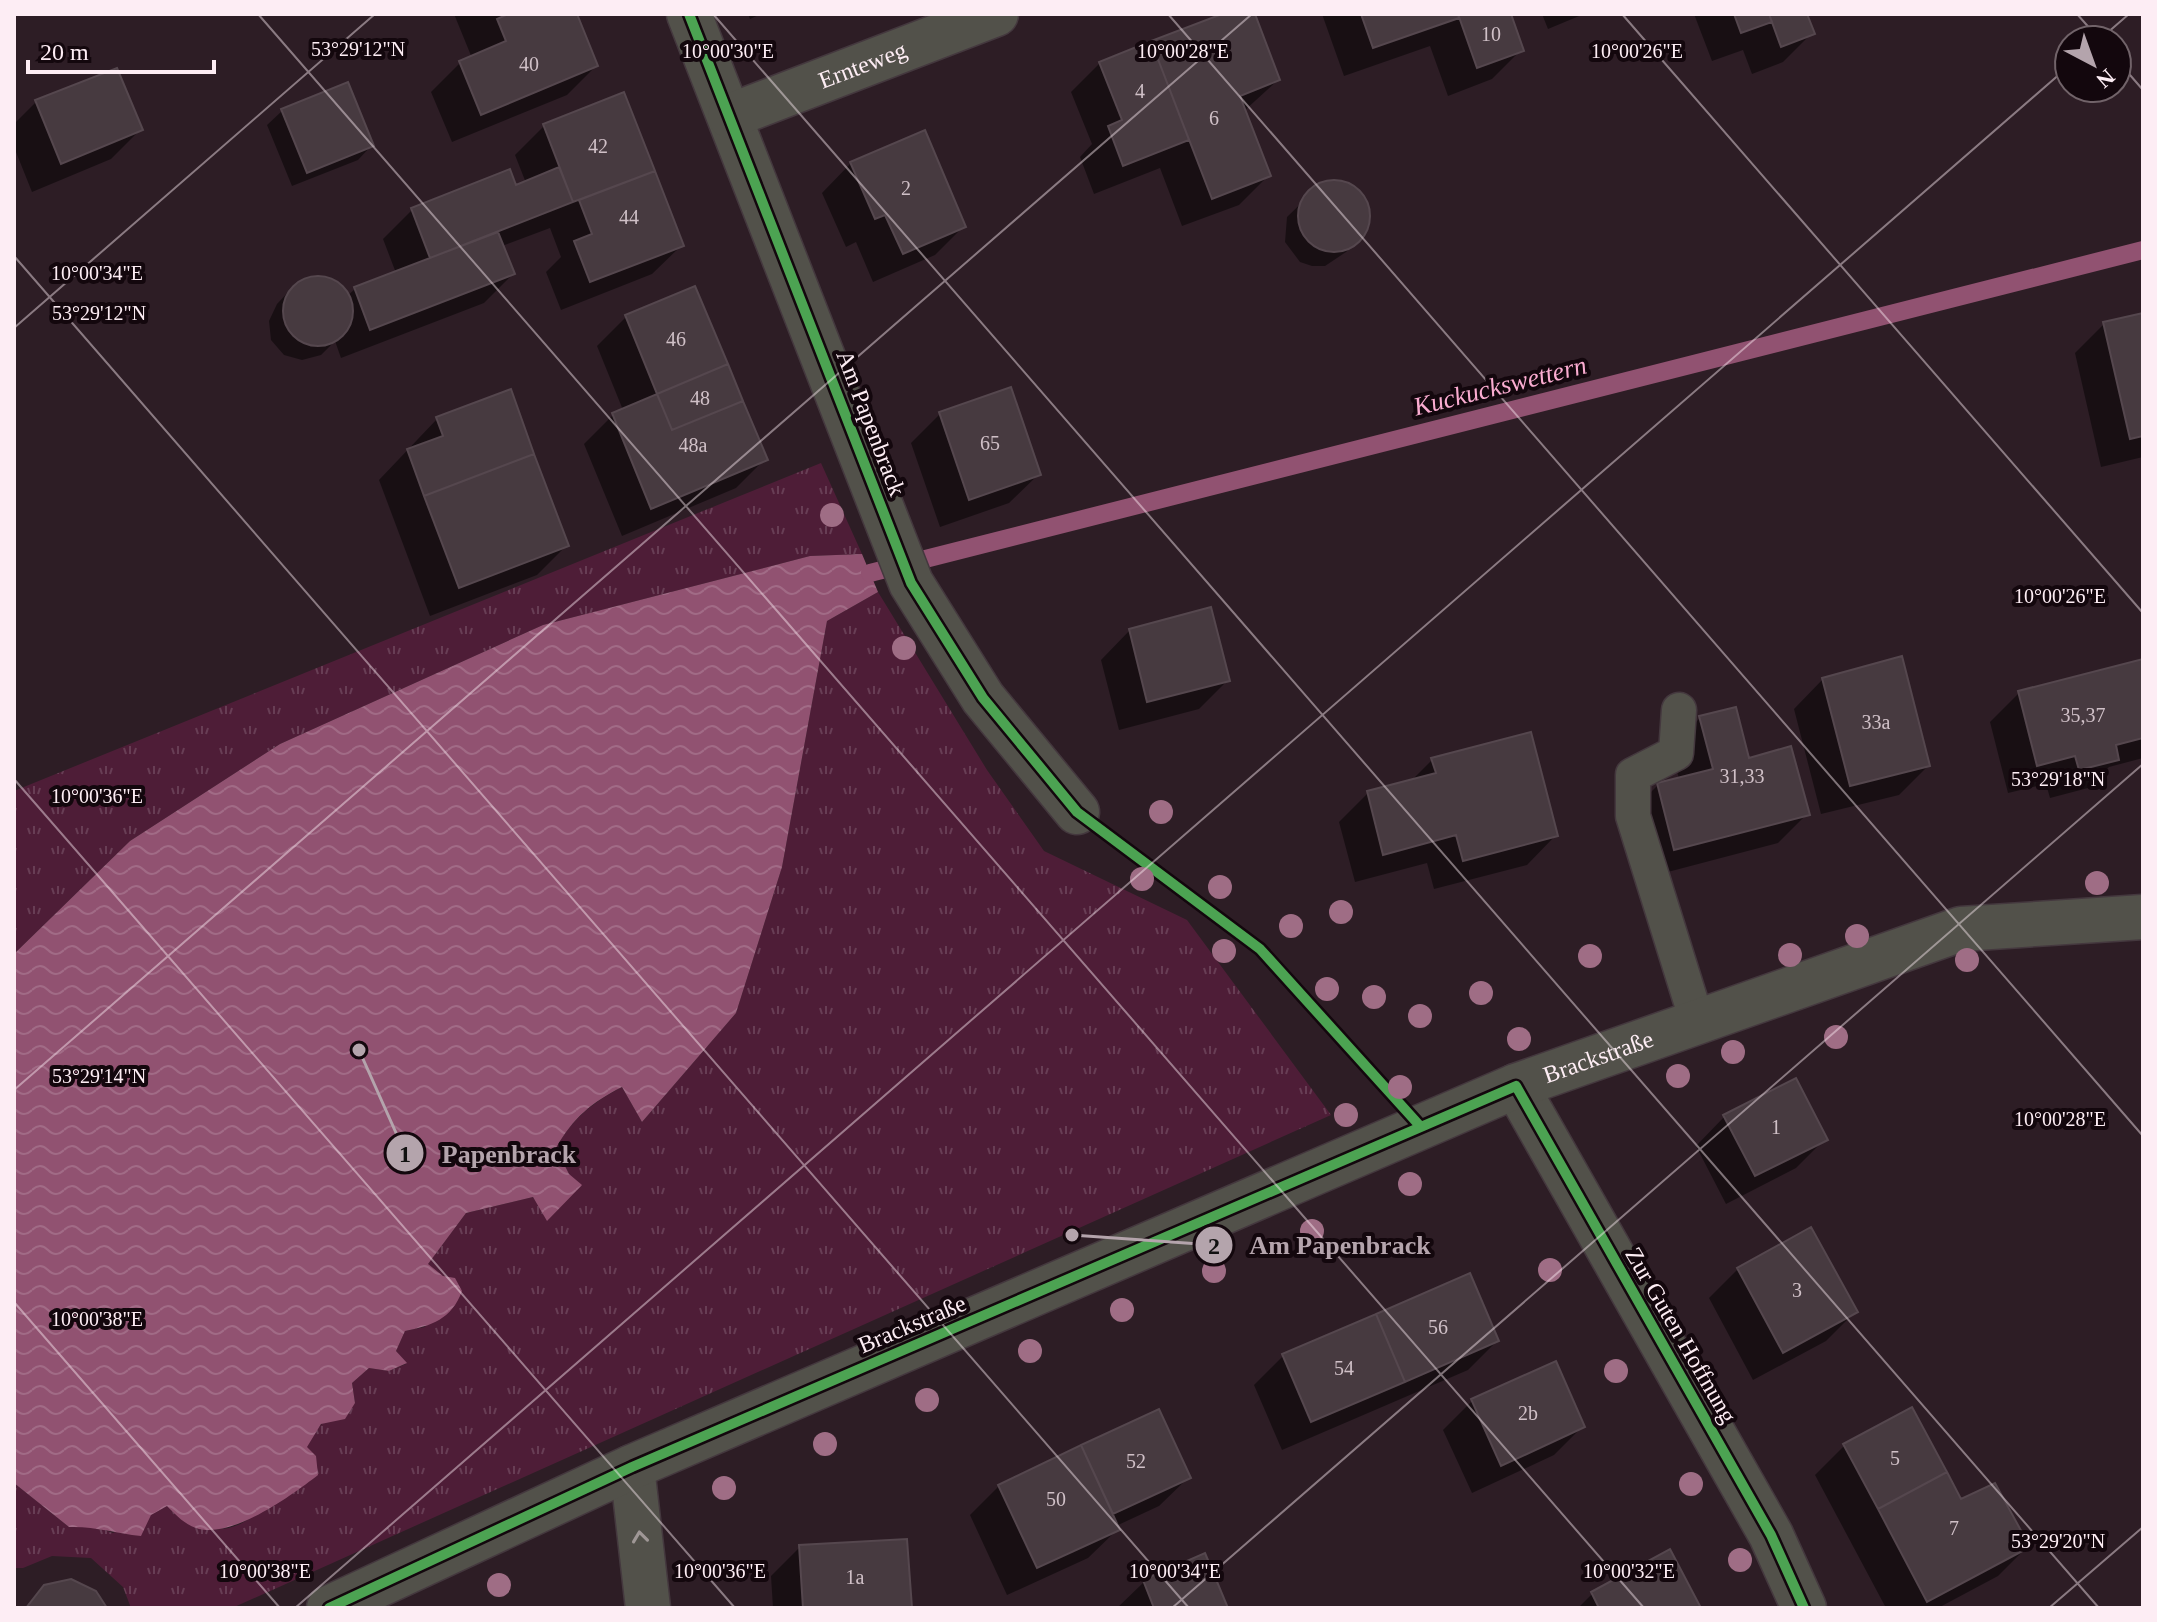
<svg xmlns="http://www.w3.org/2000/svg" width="2157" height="1622" font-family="'Times New Roman',serif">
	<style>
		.grass { fill: url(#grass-tufts) }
		.water { fill: url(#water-waves) }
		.shadow { fill: #0007 }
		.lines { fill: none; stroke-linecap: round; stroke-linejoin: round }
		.stream { stroke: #915271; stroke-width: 18 }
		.building { fill: #473a40; stroke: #55474e; stroke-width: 2 }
		.lane-casing { stroke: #44383e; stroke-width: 37 }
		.street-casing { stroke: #44383e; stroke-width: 47 }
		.lane { stroke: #52514a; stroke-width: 34 }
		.street { stroke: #52514a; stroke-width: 44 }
		.cycleway-casing { stroke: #13070d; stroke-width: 15 }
		.cycleway { stroke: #4ca352; stroke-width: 10 }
		.tree { fill: #9f6d85 }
		.oneway { stroke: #9f9796 }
		.ticks { fill: none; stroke: #fdedf4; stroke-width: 2; stroke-opacity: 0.45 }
		.labels { text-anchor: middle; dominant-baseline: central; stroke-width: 8; stroke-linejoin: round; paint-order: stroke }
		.number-label { font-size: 20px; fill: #d0c0c7 }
		.street-label { font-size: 24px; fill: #fdedf4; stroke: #13070d }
		.water-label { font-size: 26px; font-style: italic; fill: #fbacd1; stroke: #13070d }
		.ticks-label { font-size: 20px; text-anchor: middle; fill: #fdedf4; stroke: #13070d; stroke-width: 8; stroke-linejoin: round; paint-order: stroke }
		.leader { fill: none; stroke: #b4a4ac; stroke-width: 3 }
		.callout-dot { fill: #b4a4ac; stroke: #13070d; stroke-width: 3 }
		.mark-label { font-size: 24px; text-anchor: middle; font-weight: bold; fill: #111 }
		.callout-label { font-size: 26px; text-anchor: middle; font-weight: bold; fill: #b4a4ac; stroke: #13070d; stroke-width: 8; stroke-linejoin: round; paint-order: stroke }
	</style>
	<defs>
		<pattern id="grass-tufts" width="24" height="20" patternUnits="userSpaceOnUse" patternTransform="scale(2)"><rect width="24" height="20" fill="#4e1d37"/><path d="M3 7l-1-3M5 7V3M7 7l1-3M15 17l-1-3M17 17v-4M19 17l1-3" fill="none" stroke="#683e55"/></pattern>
		<pattern id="water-waves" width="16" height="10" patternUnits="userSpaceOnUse" patternTransform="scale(2)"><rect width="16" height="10" fill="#915271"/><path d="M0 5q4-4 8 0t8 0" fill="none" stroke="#a16b86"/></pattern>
	</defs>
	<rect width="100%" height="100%" fill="#2d1d25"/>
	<path class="grass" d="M821 463 862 554 810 556 543 625 280 744 130 841 14 954V791Z
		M878 592 987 770 1044 851 1187 920 1331 1115 232 1608H131L123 1587 91 1558 52 1556 23 1568H14V1483L69 1527 94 1526 113 1533 168 1505C189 1532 229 1539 256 1513 281 1489 298 1455 319 1427 327 1417 344 1410 355 1403L352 1383 369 1368 389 1371 406 1364 396 1351 405 1331 425 1327 443 1276 427 1265 466 1213 533 1197 548 1220 569 1174 556 1148C573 1118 592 1103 622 1087L642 1122 736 1013 782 867 827 621Z"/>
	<path class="water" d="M862 554 878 592 827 621 782 867 736 1013 642 1122 622 1087C592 1102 573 1118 556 1148L569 1174 582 1185 547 1221 533 1197 466 1213 428 1264 443 1276 455 1278 462 1291C452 1319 431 1326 405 1331L396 1351 407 1363 389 1371 369 1368 352 1383 355 1403 345 1419 321 1424 307 1447 316 1456 318 1475C292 1495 231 1540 196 1528 184 1524 175 1514 167 1506L151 1515 141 1536C115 1533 94 1526 69 1527L14 1483V954L130 841 280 744 543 625 810 556Z"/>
	<path class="shadow" d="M454 14H575L596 66 567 95 452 142 431 92 460 63 472 58Z
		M748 14H761L750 19Z
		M1228 14H1252L1278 80 1244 111 1268 176 1239 205 1182 226 1160 168 1094 194 1080 157 1092 144 1071 92 1100 63Z
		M1322 14H1509L1521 50 1492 79 1448 96 1430 46 1344 76Z
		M1542 14H1584L1548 29Z
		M1694 14H1805L1812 33 1783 62 1752 74 1743 50 1712 61Z
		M347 84 372 145 358 160 292 186 267 125 282 111Z
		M623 94 682 245 652 274 561 310 546 272 561 257 550 228 502 246 513 274 484 303 341 358 335 341 321 355 302 360 284 355 271 340 269 321 277 304 292 288 308 278H328L344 289 347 296 355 289 396 273 383 239 412 210 526 183 515 155 544 126Z
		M36 102 140 130 111 159 32 192 14 147V124Z
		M851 163 964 226 935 255 873 282 856 242 846 247 822 193Z
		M1333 182 1356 190 1368 212 1361 237 1346 252 1325 266H1312L1300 262 1285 242 1287 217 1321 184Z
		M2143 315V457L2101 467 2075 353 2104 324Z
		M626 317 765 459 736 488 622 536 584 444 613 415 623 410 597 346Z
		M940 414 1039 474 1009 503 940 527 911 443Z
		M437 419 566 546 537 575 430 616 379 480Z
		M1130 630 1228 680 1199 709 1119 730 1101 660Z
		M2143 657V758L2109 767 2088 788 2050 798 2046 784 2008 793 1990 722 2019 693 2137 663Z
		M1823 679 1928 766 1899 795 1821 814 1794 709Z
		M1700 718 1807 814 1778 843 1645 878 1629 814 1658 785 1679 779 1671 747Z
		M1432 760 1556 835 1527 865 1434 889 1427 863 1355 882 1339 822 1368 793 1410 782Z
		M1725 1116 1825 1139 1796 1168 1726 1204 1696 1146Z
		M1738 1269 1855 1312 1826 1341 1753 1380 1709 1298Z
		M1497 1341 1468 1370 1282 1450 1254 1385 1283 1356Z
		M1555 1363 1583 1426 1554 1455 1472 1493 1443 1430 1472 1401Z
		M1158 1412 1189 1477 1159 1506 1116 1526 1118 1529 1088 1558 1007 1595 970 1515 999 1486Z
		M1844 1446 1960 1502 2027 1547 1998 1576 1938 1608H1886L1815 1475Z
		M800 1547 910 1608H773L771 1576Z
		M1144 1582 1226 1608H1117Z
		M1592 1594 1699 1608H1578Z"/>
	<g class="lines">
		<path class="stream" d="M870 573 2143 250"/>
	</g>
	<path class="building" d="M508 14H577L598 66 481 115 459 61 506 41 497 19Z
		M1222 14H1255L1280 80 1240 96 1271 176 1212 199 1151 41Z
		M1361 14H1458L1459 18 1373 48Z
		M1458 14H1511L1524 51 1477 68Z
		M1734 14H1769L1772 22 1741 33Z
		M1769 14H1807L1815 34 1781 47Z
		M1151 41 1189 140 1123 166 1108 126 1122 120 1099 62Z
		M117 68 143 130 61 164 35 100Z
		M348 82 374 146 307 173 281 109Z
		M624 92 655 171 573 202 543 124Z
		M925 130 966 227 903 254 885 215 875 219 850 162Z
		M559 167 573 202 430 258 411 208 510 169 516 185Z
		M655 171 684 246 590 282 574 241 592 234 579 200Z
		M1298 216a36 36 0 1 1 72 0a36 36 0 1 1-72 0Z
		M498 232 515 274 370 330 354 287Z
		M283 311a35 35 0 1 1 70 0a35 35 0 1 1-70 0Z
		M695 286 728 364 657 394 625 315Z
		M2143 313V436L2130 439 2103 322Z
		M728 364 743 401 672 430 657 394Z
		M1011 387 1041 475 969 500 939 412Z
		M511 389 534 454 424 496 407 449 443 436 436 417Z
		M657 394 672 430 743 401 768 460 651 509 612 413Z
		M534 454 569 546 459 588 424 496Z
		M1211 607 1230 681 1147 702 1129 629Z
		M1902 656 1930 766 1850 786 1822 678Z
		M2143 659V738L2116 745 2119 760 2079 770 2075 756 2037 766 2018 691Z
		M1736 707 1749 758 1791 746 1810 815 1674 850 1657 783 1713 769 1699 716Z
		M1531 732 1558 836 1463 861 1456 835 1383 855 1367 791 1436 773 1431 758Z
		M1796 1078 1828 1140 1755 1176 1723 1115Z
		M1811 1227 1858 1312 1783 1353 1737 1268Z
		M1470 1273 1499 1341 1405 1382 1376 1314Z
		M1376 1314 1405 1382 1311 1422 1282 1354Z
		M1556 1361 1585 1427 1501 1466 1471 1399Z
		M1912 1407 1947 1472 1878 1509 1843 1444Z
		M1159 1409 1191 1478 1113 1514 1081 1445Z
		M1081 1445 1120 1530 1037 1568 998 1485Z
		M1947 1472 1961 1499 1995 1483 2030 1547 1927 1602 1878 1509Z
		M907 1539 912 1608H803L799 1545Z
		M1670 1549 1701 1608H1599L1591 1592Z
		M1205 1553 1228 1608H1154L1143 1580Z
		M71 1579 96 1591 107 1608H26L44 1585Z"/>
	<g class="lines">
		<g class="lane-casing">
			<path id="lane" d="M1679 710 1676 753 1633 775V816L1697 1021"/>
		</g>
		<g class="street-casing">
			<g id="street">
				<path d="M689 14 911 583 983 698 1077 812"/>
				<path id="s1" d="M730 116 996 14"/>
				<path d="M1516 1086 1771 1535 1804 1608"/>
				<path d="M632 1467 648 1608"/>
				<path id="s2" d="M329 1608 632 1467 1516 1086 1961 929 2143 917"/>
			</g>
		</g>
		<use href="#lane" class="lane"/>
		<use href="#street" class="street"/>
		<g class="cycleway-casing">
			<path id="cycleway" d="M689 14 911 583 983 698 1077 812 1260 949 1420 1126
				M329 1608 632 1467 1516 1086 1771 1535 1804 1608"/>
		</g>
		<use href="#cycleway" class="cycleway"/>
	</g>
	<g class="tree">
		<circle cx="832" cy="515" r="12"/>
		<circle cx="904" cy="648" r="12"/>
		<circle cx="1161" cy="812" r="12"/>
		<circle cx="1142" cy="879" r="12"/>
		<circle cx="2097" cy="883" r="12"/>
		<circle cx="1220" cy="887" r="12"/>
		<circle cx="1341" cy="912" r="12"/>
		<circle cx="1291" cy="926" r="12"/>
		<circle cx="1857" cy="936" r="12"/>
		<circle cx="1224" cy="951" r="12"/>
		<circle cx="1790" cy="955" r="12"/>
		<circle cx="1590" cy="956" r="12"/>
		<circle cx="1967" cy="960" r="12"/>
		<circle cx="1327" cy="989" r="12"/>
		<circle cx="1481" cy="993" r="12"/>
		<circle cx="1374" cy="997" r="12"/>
		<circle cx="1420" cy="1016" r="12"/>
		<circle cx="1836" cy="1037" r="12"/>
		<circle cx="1519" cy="1039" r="12"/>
		<circle cx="1733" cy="1052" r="12"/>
		<circle cx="1678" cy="1076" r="12"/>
		<circle cx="1400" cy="1087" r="12"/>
		<circle cx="1346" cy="1115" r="12"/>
		<circle cx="1410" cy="1184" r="12"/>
		<circle cx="1312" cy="1231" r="12"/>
		<circle cx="1550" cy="1270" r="12"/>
		<circle cx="1214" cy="1271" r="12"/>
		<circle cx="1122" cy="1310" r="12"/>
		<circle cx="1030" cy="1351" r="12"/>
		<circle cx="1616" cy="1371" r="12"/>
		<circle cx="927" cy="1400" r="12"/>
		<circle cx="825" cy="1444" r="12"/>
		<circle cx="1691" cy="1484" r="12"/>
		<circle cx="724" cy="1488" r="12"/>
		<circle cx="1740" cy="1560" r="12"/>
		<circle cx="499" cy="1585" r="12"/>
	</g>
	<defs><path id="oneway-chevron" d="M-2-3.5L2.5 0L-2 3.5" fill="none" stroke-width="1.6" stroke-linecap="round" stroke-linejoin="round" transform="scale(2)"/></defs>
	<use class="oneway" href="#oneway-chevron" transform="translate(640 1537) rotate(-97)"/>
	<path class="ticks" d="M258 14 1644 1608M713 14 2099 1608M1168 14 2143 1136M1622 14 2143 613M2077 14 2100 40M2099 40 2129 14M2117 60 2143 90M14 256 1189 1608M14 328 375 14M14 779 735 1608M14 1090 1252 14M14 1302 280 1608M295 1608 2069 66M1172 1608 2143 764M2049 1608 2143 1527"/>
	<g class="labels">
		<g class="number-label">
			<text x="1491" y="34">10</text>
			<text x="529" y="64">40</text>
			<text x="1140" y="91">4</text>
			<text x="1214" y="118">6</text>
			<text x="598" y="146">42</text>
			<text x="906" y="188">2</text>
			<text x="629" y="217">44</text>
			<text x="676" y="339">46</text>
			<text x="700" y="398">48</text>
			<text x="990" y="443">65</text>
			<text x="693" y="445">48a</text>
			<text x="2083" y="715">35,37</text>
			<text x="1876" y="722">33a</text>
			<text x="1742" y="776">31,33</text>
			<text x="1776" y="1127">1</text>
			<text x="1797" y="1290">3</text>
			<text x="1438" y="1327">56</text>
			<text x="1344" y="1368">54</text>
			<text x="1528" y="1413">2b</text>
			<text x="1895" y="1458">5</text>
			<text x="1136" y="1461">52</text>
			<text x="1056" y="1499">50</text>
			<text x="1954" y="1528">7</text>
			<text x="855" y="1577">1a</text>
		</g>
		<g class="street-label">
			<text stroke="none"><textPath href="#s1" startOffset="142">Ernteweg</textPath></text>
			<text transform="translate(871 423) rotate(69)">Am Papenbrack</text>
			<text stroke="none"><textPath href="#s2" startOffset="1384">Brackstraße</textPath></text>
			<text transform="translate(912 1324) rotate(-23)">Brackstraße</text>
			<text transform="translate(1681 1335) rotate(60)">Zur Guten Hoffnung</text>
		</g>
		<g class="water-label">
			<text transform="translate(1500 386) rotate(-14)">Kuckuckswettern</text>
		</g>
	</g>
	<g class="ticks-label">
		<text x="358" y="56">53°29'12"N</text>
		<text x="728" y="58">10°00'30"E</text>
		<text x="1183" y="58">10°00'28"E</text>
		<text x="1637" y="58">10°00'26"E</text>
		<text x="97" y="280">10°00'34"E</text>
		<text x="99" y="320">53°29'12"N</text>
		<text x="2060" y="603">10°00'26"E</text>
		<text x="2058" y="786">53°29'18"N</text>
		<text x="97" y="803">10°00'36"E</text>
		<text x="99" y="1083">53°29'14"N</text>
		<text x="2060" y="1126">10°00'28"E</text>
		<text x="97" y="1326">10°00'38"E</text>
		<text x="2058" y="1548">53°29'20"N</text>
		<text x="265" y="1578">10°00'38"E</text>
		<text x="720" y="1578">10°00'36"E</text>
		<text x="1175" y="1578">10°00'34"E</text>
		<text x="1629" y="1578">10°00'32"E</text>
	</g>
	<path class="leader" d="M359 1050L405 1153M1072 1235L1214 1245"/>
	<g class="callout-dot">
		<circle cx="359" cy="1050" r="8"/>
		<circle cx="1072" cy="1235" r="8"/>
		<circle cx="405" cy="1153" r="20"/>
		<circle cx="1214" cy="1245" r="20"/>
	</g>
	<g class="mark-label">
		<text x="405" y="1162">1</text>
		<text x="1214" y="1254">2</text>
	</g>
	<g class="callout-label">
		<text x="509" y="1163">Papenbrack</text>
		<text x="1340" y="1254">Am Papenbrack</text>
	</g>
	<rect width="2157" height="1622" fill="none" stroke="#fdedf4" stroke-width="32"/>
	<g transform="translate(2093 64) rotate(139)"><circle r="38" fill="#13070d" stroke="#716369" stroke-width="2"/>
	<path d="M0-6L14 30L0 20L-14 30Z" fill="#b4a4ac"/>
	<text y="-12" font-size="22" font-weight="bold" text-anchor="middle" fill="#fdedf4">N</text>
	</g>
	<path d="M28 60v12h186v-12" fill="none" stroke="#fdedf4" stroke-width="4"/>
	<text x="40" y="60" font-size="24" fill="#fdedf4" stroke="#13070d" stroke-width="6" paint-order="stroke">20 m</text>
</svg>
